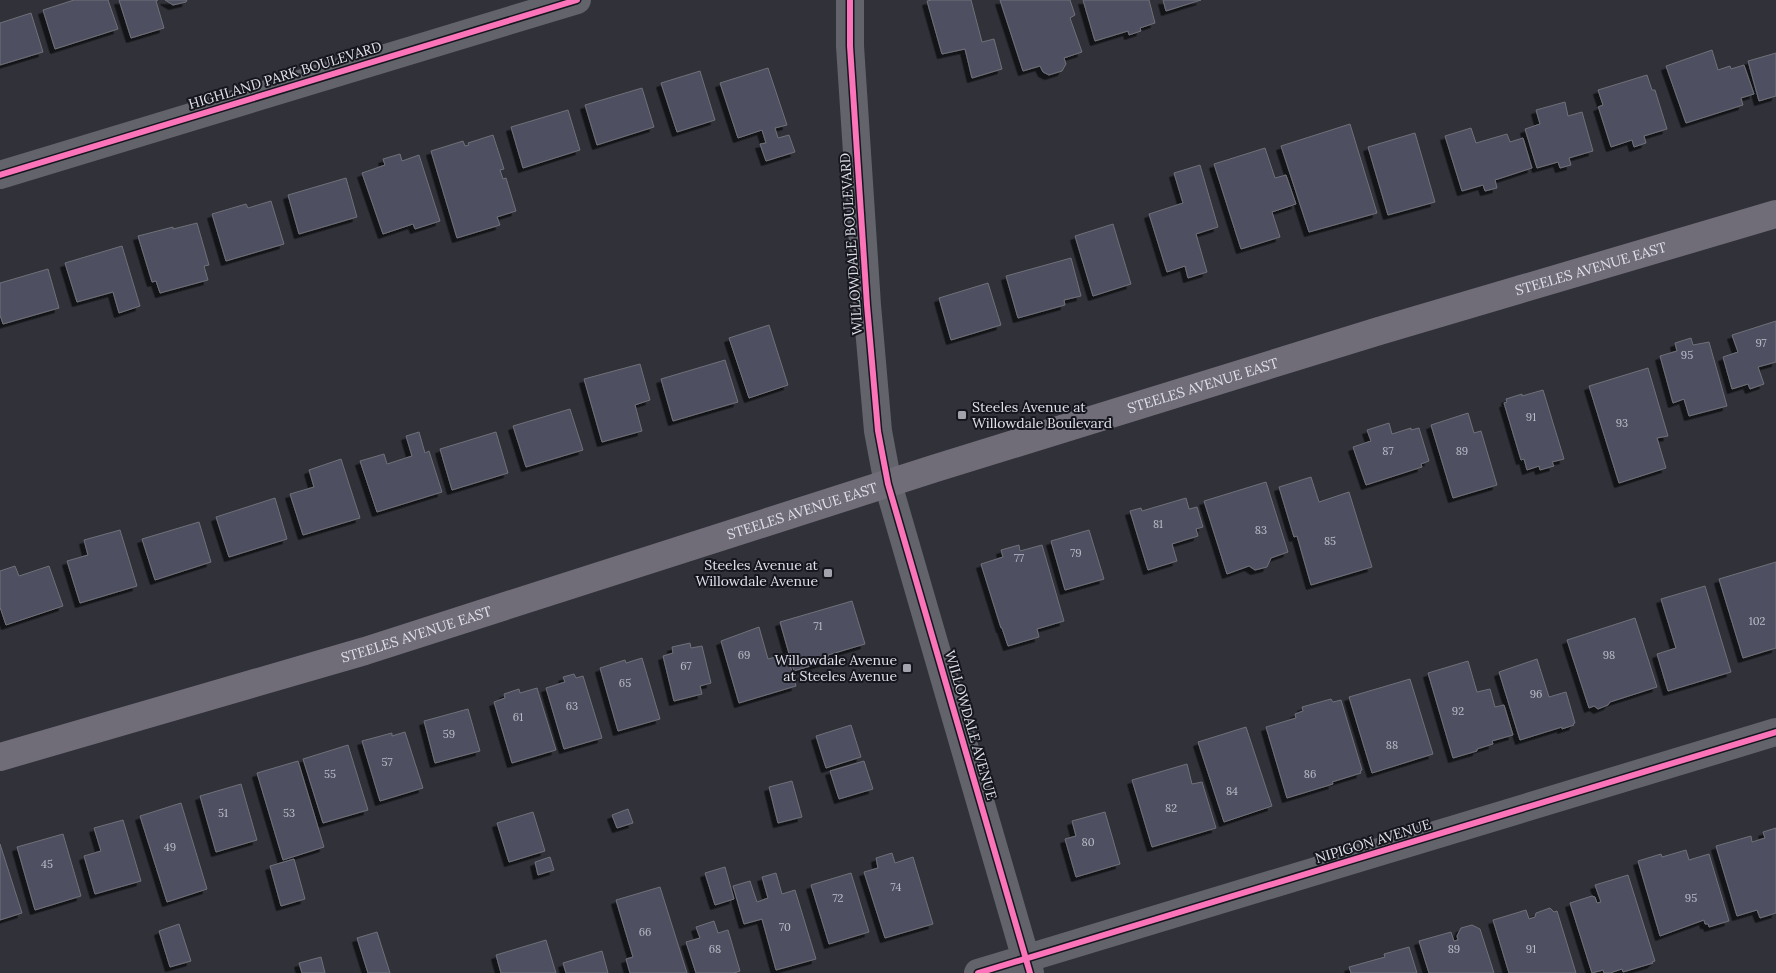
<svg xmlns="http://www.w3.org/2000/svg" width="1776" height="973" font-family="Lora,serif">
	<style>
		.building { fill: #4f5062; stroke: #6f7078; filter: url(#shadow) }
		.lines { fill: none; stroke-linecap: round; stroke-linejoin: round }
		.minor { stroke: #63646b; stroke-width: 28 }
		.major { stroke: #716d78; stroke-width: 28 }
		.cycleway-casing { stroke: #16171e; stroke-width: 9 }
		.cycleway { stroke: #fb73b8; stroke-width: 6 }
		.poi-dot { fill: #a2a3ad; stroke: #16171e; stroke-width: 2 }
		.labels { text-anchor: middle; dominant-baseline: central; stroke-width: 4; stroke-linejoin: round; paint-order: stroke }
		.number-label { font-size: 11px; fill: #bcbdc9 }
		.street-label { font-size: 14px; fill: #e0e1eb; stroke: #16171e }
		.poi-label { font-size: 14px; fill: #e0e1eb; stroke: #16171e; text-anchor: end }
	</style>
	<defs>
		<filter id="shadow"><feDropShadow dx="-4.5" dy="4.5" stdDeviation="0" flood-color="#0009"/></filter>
	</defs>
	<rect width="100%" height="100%" fill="#303139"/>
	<path class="building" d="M74 0H108L118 29 55 49 43 10Z
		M119 0H158L156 1 164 28 131 38Z
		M165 0H187L186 2 173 5Z
		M932 0H971L982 42 994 39 1002 69 972 78 965 49 942 54 927 1Z
		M1000 0H1070L1075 15 1070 18 1082 52 1064 58 1066 64 1062 71 1049 75 1043 72 1040 66 1023 71Z
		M1083 0H1149L1155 23 1140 28 1141 31 1129 35 1128 31 1095 41Z
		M1163 0H1201L1166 11Z
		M31 13 43 52 0 65V23Z
		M1712 50 1718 70 1730 66 1731 69 1744 65 1754 94 1741 98 1743 105 1686 123 1666 66Z
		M1776 53V96L1759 101 1748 61Z
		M768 68 787 125 775 128 778 138 789 135 795 152 766 161 760 144 766 143 762 130 738 138 720 83Z
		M700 71 715 120 677 132 661 83Z
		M1647 75 1652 90H1655L1667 129 1644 136 1646 143 1634 147 1632 140 1611 147 1599 109 1598 107 1603 105 1598 90Z
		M642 88 654 127 597 145 585 105Z
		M1565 102 1568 116 1582 112 1593 151 1569 158 1571 165 1560 168 1558 162 1537 168 1525 129 1540 124 1536 110Z
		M568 110 580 150 523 168 511 127Z
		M1350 124 1377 213 1309 232 1281 146Z
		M1471 128 1476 143 1507 134 1510 142 1523 138 1532 168 1495 180 1497 188 1485 191 1483 185 1462 191 1445 136Z
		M1415 133 1435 202 1388 215 1368 147Z
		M493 135 504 169 500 170 503 179 506 178 516 211 497 217 500 225 457 238 431 151 463 141 465 146 469 145 468 143Z
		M1265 148 1275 178 1286 175 1296 204 1272 212 1280 237 1241 249 1214 164Z
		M400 154 402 161 419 155 440 221 415 229 413 224 383 234 362 173 385 165 383 159Z
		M1200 165 1218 227 1196 234 1207 272 1188 278 1185 266 1167 272 1149 214 1183 203 1174 173Z
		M346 178 357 217 299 234 288 195Z
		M271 201 284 244 226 261 212 214 246 204 248 208Z
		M197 223 209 265 204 266 208 280 160 293 156 281 152 282 138 236 173 227V229Z
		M1113 224 1131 284 1093 296 1075 236Z
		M122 246 140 306 119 313 113 292 77 302 65 263Z
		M1071 258 1081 296 1064 300 1065 305 1018 318 1006 276Z
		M48 269 59 308 3 324 0 315V283Z
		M988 283 1001 325 951 340 939 298Z
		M1776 321V362L1758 367 1764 384 1750 389 1748 384 1732 389 1723 357 1738 352 1732 335Z
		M769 325 788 385 749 398 729 338Z
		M1691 338 1693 345 1709 342 1727 406 1689 416 1684 399 1673 403 1660 356 1677 351 1675 343Z
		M725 360 738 402 673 421 661 379Z
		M640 364 650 400 635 405 642 431 602 442 584 379Z
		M1648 368 1668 436 1657 438 1666 468 1619 483 1589 386Z
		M1543 390 1564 459 1552 462 1554 466 1540 470 1539 466 1527 470 1524 459 1521 460 1504 403 1507 402 1506 399 1522 394V396Z
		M570 409 583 450 526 467 513 426Z
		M1468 413 1474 433 1481 431 1497 485 1453 498 1431 425Z
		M1389 423 1392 434 1411 428V430L1419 428 1429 461 1421 464 1422 467 1366 485 1353 447 1371 441 1367 430Z
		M419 432 425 453 429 451 442 492 377 512 360 461 384 454 387 464 412 456 406 436Z
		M496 432 508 473 452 490 440 449Z
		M341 459 360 518 303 535 290 494 314 487 309 470Z
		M1311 477 1319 502 1349 492 1372 567 1311 585 1297 536 1294 537 1279 487Z
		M1266 482 1288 552 1271 558 1267 567 1255 570 1249 566 1227 574 1204 501Z
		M275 498 287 539 229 557 216 517Z
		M1186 498 1189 509 1197 507 1203 527 1196 529 1198 536 1172 544 1177 561 1148 570 1130 511 1141 508 1142 511Z
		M199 522 211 562 155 580 142 539Z
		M120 530 137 586 80 603 67 561 88 555 84 540Z
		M1089 530 1104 579 1065 590 1051 541Z
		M1019 545 1020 551 1042 545 1064 621 1037 629 1039 637 1008 646 1002 628H1001L981 564 1003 557 1001 550Z
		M1776 562V648L1743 658 1719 579Z
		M15 566 19 576 49 566 63 606 6 625 0 607V571Z
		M1705 586 1731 672 1668 691 1657 654 1676 648 1661 599Z
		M852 601 865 644 828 655 830 660 794 671 780 622Z
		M1635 618 1657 687 1610 702 1608 705 1598 709 1594 706 1589 708 1567 640Z
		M759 627 768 659 787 654 796 686 739 703 721 641Z
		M690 643 691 648 702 646 711 683 700 686 702 694 674 701 663 656 673 653 672 647Z
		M642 658 660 719 618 731 600 668 625 660 626 663Z
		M1537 659 1549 697 1566 692 1575 723 1573 724 1574 725 1562 729V727L1520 740 1499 672Z
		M1468 661 1477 692 1490 689 1495 707 1504 705 1513 735 1492 741 1493 744 1477 749V751L1453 758 1428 673Z
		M574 674 576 678 583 676 602 738 564 749 546 688 565 682 563 677Z
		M1410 679 1433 754 1372 773 1349 697Z
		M537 688 556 750 512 763 494 702 505 698 504 694 519 689 520 693Z
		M1331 699 1333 702 1341 700 1362 770 1360 771 1361 773 1332 782 1333 784 1287 798 1266 727 1296 718 1295 714 1303 711 1302 707Z
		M468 709 480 751 435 763 424 721Z
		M851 725 861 757 826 768 816 736Z
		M1246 727 1272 806 1224 822 1198 742Z
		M405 732 423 788 380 801 362 741 392 733V736Z
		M348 745 368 810 323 823 303 759Z
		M298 761 324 847 283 860 257 773Z
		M864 761 873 789 839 799 830 771Z
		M1187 764 1192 784 1202 782 1216 828 1152 847 1132 780Z
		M792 781 802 817 778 823 769 787Z
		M241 784 257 840 216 852 200 796Z
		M181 803 207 889 167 902 140 816Z
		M628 809 633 823 617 828 612 815Z
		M533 812 545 851 509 862 497 823Z
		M1105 812 1120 864 1076 877 1065 839 1076 836 1072 821Z
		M123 820 141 881 95 894 84 856 101 851 94 828Z
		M1776 828V913L1760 918 1757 910 1737 916 1716 846 1751 836 1752 842 1765 838 1763 832Z
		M63 834 81 896 35 910 17 847Z
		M0 844 22 913 0 920Z
		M1686 850 1689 860 1709 854 1729 921 1709 927 1708 924H1705L1704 920 1660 936 1638 861 1661 854 1662 857Z
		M892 853 895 863 913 857 933 924 885 938 864 872 878 868 876 858Z
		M550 857 554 870 538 875 535 862Z
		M294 859 305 899 281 906 270 866Z
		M725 867 734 899 715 905 705 873Z
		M776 873 782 894 795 890 816 959 776 970 762 919 744 924 733 886 750 881 757 902 768 898 762 877Z
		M851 873 869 932 829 944 811 885Z
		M1628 875 1655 961 1652 962 1653 963 1623 972 1622 969 1610 973H1604L1603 970 1592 973 1570 903 1592 896 1595 897 1597 903 1601 902 1595 885Z
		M660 887 687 973H630L626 959 633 957 616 900Z
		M1550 908 1554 912 1557 911 1576 973H1509L1493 920 1526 910 1529 919 1535 917 1536 913Z
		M714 921 718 933 728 930 740 971 734 973H696L686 942 700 938 696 927Z
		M179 924 191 961 170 967 159 931Z
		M1472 925 1480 929 1494 973H1429L1419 941 1451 932 1454 941 1458 940 1457 936 1461 928Z
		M377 932 390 973H368L357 938Z
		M546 940 556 973H501L496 955Z
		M1409 947 1417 973H1351L1349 967 1385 957 1384 954Z
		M602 951 608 973H566L563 963Z
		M321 957 325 973H302L299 963Z"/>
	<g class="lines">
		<path class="minor" d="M850 0V46L867 305 878 431 888 484 1030 973
			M0 175 577 0
			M978 973 1776 732"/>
		<path class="major" id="s1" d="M0 757 365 651 936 468 1379 331 1776 214"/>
		<g class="cycleway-casing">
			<path id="cycleway" d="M850 0V46L867 305 878 431 888 484 1030 973
				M0 175 577 0
				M978 973 1776 732"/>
		</g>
		<use href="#cycleway" class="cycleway"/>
	</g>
	<g class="poi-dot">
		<rect x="957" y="410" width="10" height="10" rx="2.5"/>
		<rect x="823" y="568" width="10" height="10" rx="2.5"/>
		<rect x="902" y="663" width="10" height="10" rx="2.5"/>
	</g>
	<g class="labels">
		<g class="number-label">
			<text x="1761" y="343">97</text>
			<text x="1687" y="355">95</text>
			<text x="1531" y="417">91</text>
			<text x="1622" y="423">93</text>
			<text x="1388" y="451">87</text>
			<text x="1462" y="451">89</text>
			<text x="1158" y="524">81</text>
			<text x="1261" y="530">83</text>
			<text x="1330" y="541">85</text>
			<text x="1076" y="553">79</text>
			<text x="1019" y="558">77</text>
			<text x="1757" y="621">102</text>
			<text x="818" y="626">71</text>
			<text x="744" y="655">69</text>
			<text x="1609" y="655">98</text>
			<text x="686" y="666">67</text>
			<text x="625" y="683">65</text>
			<text x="1536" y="694">96</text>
			<text x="572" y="706">63</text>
			<text x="1458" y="711">92</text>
			<text x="518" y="717">61</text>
			<text x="449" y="734">59</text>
			<text x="1392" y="745">88</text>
			<text x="387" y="762">57</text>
			<text x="330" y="774">55</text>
			<text x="1310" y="774">86</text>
			<text x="1232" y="791">84</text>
			<text x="1171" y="808">82</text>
			<text x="223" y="813">51</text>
			<text x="289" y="813">53</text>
			<text x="1088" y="842">80</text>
			<text x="170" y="847">49</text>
			<text x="47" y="864">45</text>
			<text x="896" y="887">74</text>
			<text x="838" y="898">72</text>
			<text x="1691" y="898">95</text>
			<text x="785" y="927">70</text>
			<text x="645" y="932">66</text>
			<text x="715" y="949">68</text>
			<text x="1454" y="949">89</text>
			<text x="1531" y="949">91</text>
		</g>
		<g class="street-label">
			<text transform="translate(285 75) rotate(-17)">HIGHLAND PARK BOULEVARD</text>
			<text transform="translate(851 244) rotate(-94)">WILLOWDALE BOULEVARD</text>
			<text stroke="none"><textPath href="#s1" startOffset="1664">STEELES AVENUE EAST</textPath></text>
			<text stroke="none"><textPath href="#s1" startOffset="1259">STEELES AVENUE EAST</textPath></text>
			<text stroke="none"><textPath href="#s1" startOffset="839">STEELES AVENUE EAST</textPath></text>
			<text stroke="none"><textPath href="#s1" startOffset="434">STEELES AVENUE EAST</textPath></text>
			<text transform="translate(971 725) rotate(74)">WILLOWDALE AVENUE</text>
			<text transform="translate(1373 841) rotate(-17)">NIPIGON AVENUE</text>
		</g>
		<g class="poi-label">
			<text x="972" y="407" text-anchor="start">Steeles Avenue at<tspan x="972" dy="16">Willowdale Boulevard</tspan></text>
			<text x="818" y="565">Steeles Avenue at<tspan x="818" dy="16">Willowdale Avenue</tspan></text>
			<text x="897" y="660">Willowdale Avenue<tspan x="897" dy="16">at Steeles Avenue</tspan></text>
		</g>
	</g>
</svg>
